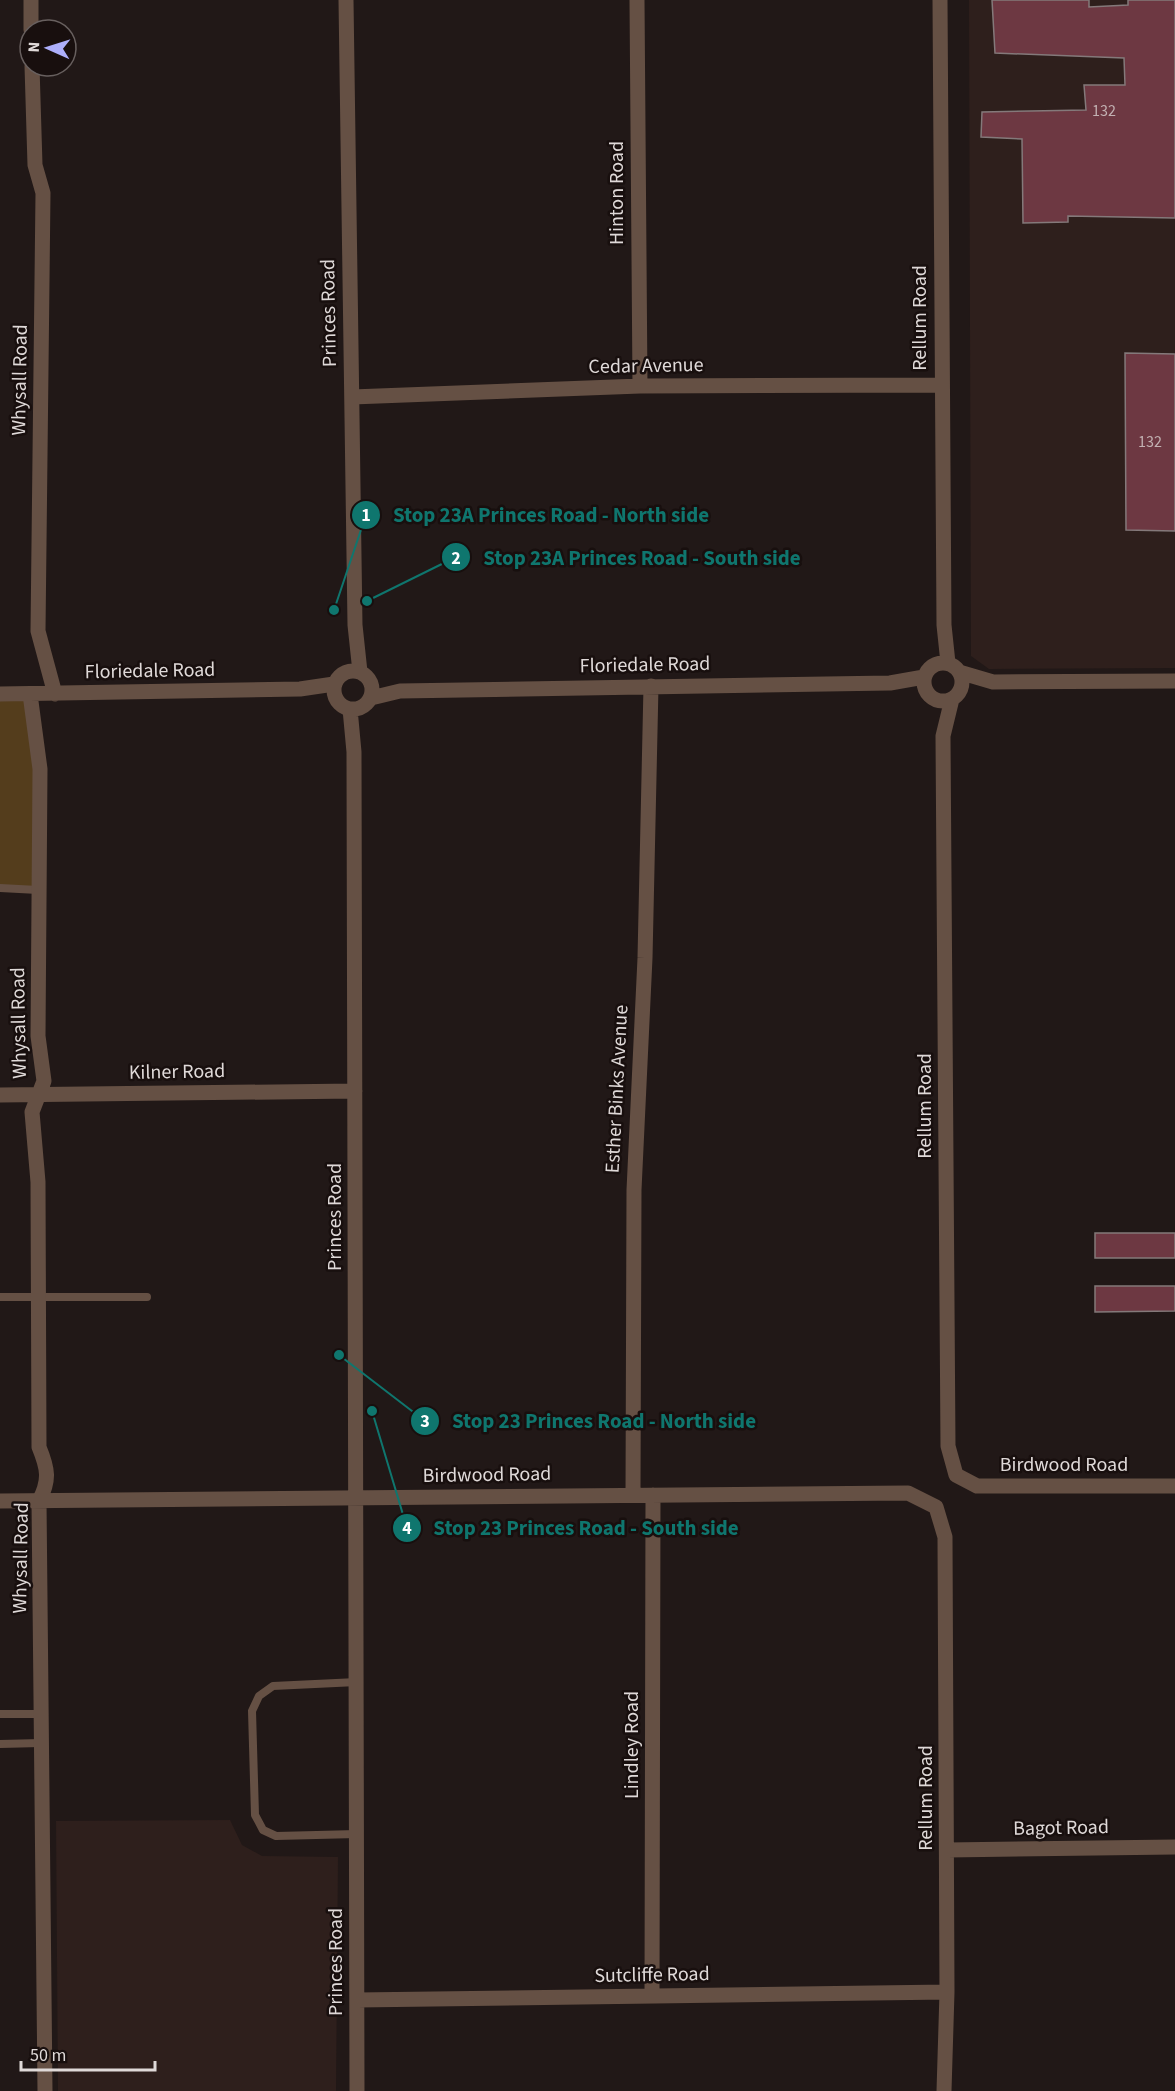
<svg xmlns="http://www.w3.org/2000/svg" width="1175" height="2091" font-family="'Source Sans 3',sans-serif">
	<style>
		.built { fill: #2e1f1c }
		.green { fill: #543d1c }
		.building { fill: #6d3842; stroke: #84797a; stroke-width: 1.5 }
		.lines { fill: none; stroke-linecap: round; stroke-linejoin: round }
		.service { stroke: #655044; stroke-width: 8 }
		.minor { stroke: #655044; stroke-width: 15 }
		.labels { text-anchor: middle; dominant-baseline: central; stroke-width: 5; stroke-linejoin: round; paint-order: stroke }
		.number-label { font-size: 16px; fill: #c2b1b2 }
		.street-label { font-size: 20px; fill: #dfd9d8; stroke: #180f0e }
		.leader { fill: none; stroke: #0f766e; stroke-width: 2 }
		.callout-dot { fill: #0f766e; stroke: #180f0e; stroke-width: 2 }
		.mark-label { font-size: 18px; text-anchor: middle; font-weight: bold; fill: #fff }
		.callout-label { font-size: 21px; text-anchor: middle; font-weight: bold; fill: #0f766e; stroke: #180f0e; stroke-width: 5; stroke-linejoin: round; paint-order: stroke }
	</style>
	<rect width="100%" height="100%" fill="#211817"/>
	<path class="built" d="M969 0H1175V668L989 669 971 656Z
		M230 1820 242 1845 262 1856 338 1857 336 2091H58L56 1821Z"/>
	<path class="green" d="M0 694H30L38 890 0 888Z"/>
	<path class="building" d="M992 0H1089V7L1128 5V0H1175V218L1068 216V222L1023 223 1022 139 981 137 982 112 1086 110 1084 85H1125L1124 58 995 53Z
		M1125 353 1175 354V531L1126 530Z
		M1095 1233H1175V1258H1095Z
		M1095 1286H1175V1311L1095 1312Z"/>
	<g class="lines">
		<path class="service" d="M0 888 38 890
			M0 1297H147
			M357 1682 273 1686 259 1696 252 1711 255 1815 263 1830 276 1836 357 1834
			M0 1714H41
			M0 1744 41 1743"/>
		<path class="minor" d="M31 0V30
			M346 0 355 625 360 672
			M637 0 640 386
			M940 0 944 625 948 663
			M32 66 35 165 43 193 38 631 55 694
			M352 397 640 386 941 385
			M924 682a19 19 0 1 1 38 0a19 19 0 1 1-38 0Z
			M334 690a19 19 0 1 1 38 0a19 19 0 1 1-38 0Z
			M959 672 993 682 1175 681
			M0 694 300 689 334 684
			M30 694 40 769 38 1036 44 1081 32 1112 38 1182 39 1447C48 1469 50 1480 39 1501L45 2091
			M371 698 400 691 890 683 924 677
			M952 699 943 736 948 1446 956 1475 977 1486H1175
			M350 709 354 752 357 2091
			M0 1095 355 1091
			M633 1494 634 1190 645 958 651 686
			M0 1501 908 1493 936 1507 945 1537 947 1992 944 2091
			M947 1850 1175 1847
			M652 1996 653 1495
			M357 2000 947 1992"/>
	</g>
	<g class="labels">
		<g class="number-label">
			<text x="1104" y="111">132</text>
			<text x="1150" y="442">132</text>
		</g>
		<g class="street-label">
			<text transform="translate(617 193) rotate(-90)">Hinton Road</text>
			<text transform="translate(329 313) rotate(-91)">Princes Road</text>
			<text transform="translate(920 318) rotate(-90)">Rellum Road</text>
			<text transform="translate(646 366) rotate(-1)">Cedar Avenue</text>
			<text transform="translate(20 380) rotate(-89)">Whysall Road</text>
			<text transform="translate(645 665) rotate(-1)">Floriedale Road</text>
			<text transform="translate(150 671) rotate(-1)">Floriedale Road</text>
			<text transform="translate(19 1023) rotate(-91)">Whysall Road</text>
			<text transform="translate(177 1072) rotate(-1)">Kilner Road</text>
			<text transform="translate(617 1089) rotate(-87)">Esther Binks Avenue</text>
			<text transform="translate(925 1106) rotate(-90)">Rellum Road</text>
			<text transform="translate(335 1217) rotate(-90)">Princes Road</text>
			<text x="1064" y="1465">Birdwood Road</text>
			<text transform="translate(487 1475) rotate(-1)">Birdwood Road</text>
			<text transform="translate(21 1558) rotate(-89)">Whysall Road</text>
			<text transform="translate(632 1745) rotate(-90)">Lindley Road</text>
			<text transform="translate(926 1798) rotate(-90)">Rellum Road</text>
			<text transform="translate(1061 1828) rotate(-1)">Bagot Road</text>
			<text transform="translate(336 1962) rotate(-90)">Princes Road</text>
			<text transform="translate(652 1975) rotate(-1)">Sutcliffe Road</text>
		</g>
	</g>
	<path class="leader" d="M334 610L366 515M367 601L456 557M339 1355L425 1421M372 1411L407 1528"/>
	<g class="callout-dot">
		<circle cx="334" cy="610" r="6"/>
		<circle cx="367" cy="601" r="6"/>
		<circle cx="339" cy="1355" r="6"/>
		<circle cx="372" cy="1411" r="6"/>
		<circle cx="366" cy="515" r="15"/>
		<circle cx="456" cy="557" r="15"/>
		<circle cx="425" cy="1421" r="15"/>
		<circle cx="407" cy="1528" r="15"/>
	</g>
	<g class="mark-label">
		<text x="366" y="521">1</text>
		<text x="456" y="564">2</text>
		<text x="425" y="1427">3</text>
		<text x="407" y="1534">4</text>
	</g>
	<g class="callout-label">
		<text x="551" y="522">Stop 23A Princes Road - North side</text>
		<text x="642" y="565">Stop 23A Princes Road - South side</text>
		<text x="604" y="1428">Stop 23 Princes Road - North side</text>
		<text x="586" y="1535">Stop 23 Princes Road - South side</text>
	</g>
	<g transform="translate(48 48) rotate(273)"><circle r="28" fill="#180f0e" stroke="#68605f" stroke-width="1.5"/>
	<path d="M0-4.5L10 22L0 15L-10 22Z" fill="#adaffb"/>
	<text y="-9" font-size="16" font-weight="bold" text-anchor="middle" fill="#dfd9d8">N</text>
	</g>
	<path d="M21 2061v9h134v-9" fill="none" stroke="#dfd9d8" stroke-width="3"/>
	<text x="30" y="2061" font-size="18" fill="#dfd9d8" stroke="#180f0e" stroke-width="4.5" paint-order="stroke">50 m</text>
</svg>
